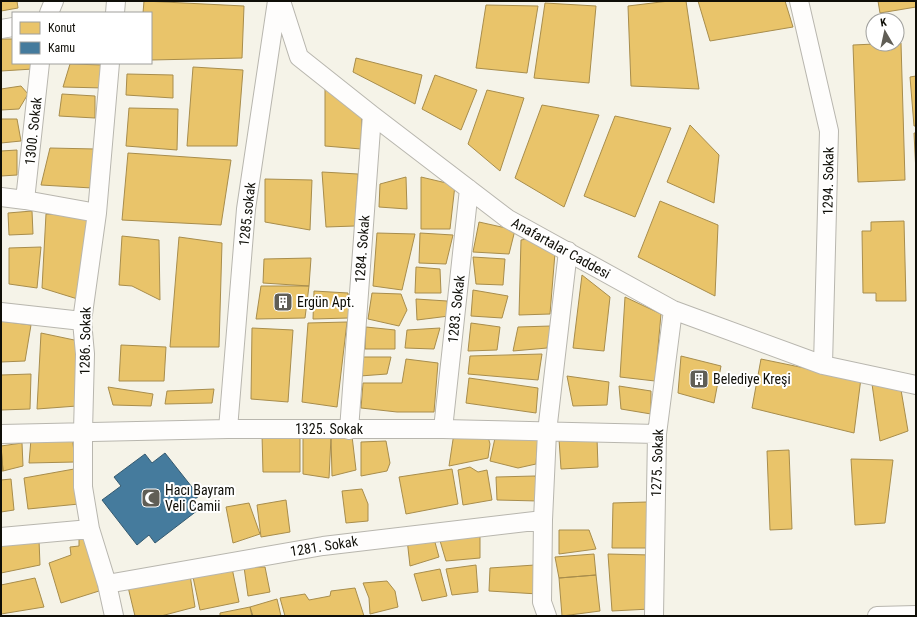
<svg xmlns="http://www.w3.org/2000/svg" width="917" height="617" font-family="'Roboto Condensed',sans-serif">
	<style>
		.homes { fill: #e9c46a; stroke: #a88d4c }
		.public { fill: #457b9d; stroke: #355a70 }
		.lines { fill: none; stroke-linecap: round; stroke-linejoin: round }
		.minor-casing { stroke: #b8b6ae; stroke-width: 20 }
		.minor { stroke: #fefdfc; stroke-width: 18 }
		.labels { text-anchor: middle; dominant-baseline: central; stroke-width: 4; stroke-linejoin: round; paint-order: stroke }
		.street-label { font-size: 14px; fill: #0f0e07; stroke: #fff }
		.poi-label { font-size: 14px; fill: #0f0e07; stroke: #fff; text-anchor: start }
	</style>
	<rect width="100%" height="100%" fill="#f5f3e8"/>
	<path class="homes" d="M1 1H17L18 8 1 11Z
		M144 1 244 6 242 58 151 60V13H143Z
		M669 1H686L699 89 631 86 628 6Z
		M698 1H785L793 27 710 41Z
		M878 1H916V7L880 13Z
		M545 3 596 6 589 83 534 78Z
		M486 5 538 6 527 73 476 68Z
		M1 39H13V63H34L33 69 1 71Z
		M897 43H901L905 180 858 182 853 45Z
		M356 58 422 75 415 104 353 72Z
		M70 64 104 65V88L63 87Z
		M193 67 243 70 237 146H187Z
		M127 74 173 75V98L126 95Z
		M435 75 477 90 461 130 422 109Z
		M916 76V126H914L910 77Z
		M325 84 362 108 361 149 325 146Z
		M21 86 28 94 19 109 1 110V89Z
		M487 90 524 98 500 171 468 144Z
		M62 94 95 96V118L59 116Z
		M542 105 599 115 564 207 515 178Z
		M129 108 178 109 177 150 126 146Z
		M615 116 671 128 635 217 584 196Z
		M1 119H17L21 141 1 143Z
		M690 125 719 155 714 203 667 182Z
		M914 133H916V173Z
		M50 148 95 149 92 188 41 185Z
		M17 150V175L1 176V151Z
		M128 153 231 160 221 225 122 220Z
		M322 172 358 174 355 226 326 227Z
		M406 177 407 209 379 207 380 184Z
		M421 177 455 185 450 229H421Z
		M265 179 312 180 310 230 265 222Z
		M660 201 718 225 715 296 638 257Z
		M32 211 33 234 9 235 8 213Z
		M46 214 94 217 84 301 42 288Z
		M904 221 906 301H876V293H863L862 231H871V222Z
		M479 222 515 230 509 254 473 252Z
		M377 233 415 234 402 290 373 286Z
		M420 233 453 235 446 264 419 263Z
		M122 236 159 240 160 300 132 286 119 285Z
		M179 237 222 243 219 347H170Z
		M532 238 555 253 550 314 519 315 521 240Z
		M41 247 37 288 9 284V248Z
		M473 257 505 259 503 285 476 284Z
		M311 258 309 286 263 283 264 259Z
		M416 267 440 269 441 293H415Z
		M582 275 610 297 604 351 573 348Z
		M261 286H309L305 318 256 319Z
		M473 290 508 296 502 318 471 316Z
		M314 291 348 293 349 318 313 319Z
		M372 293 401 294 407 310 399 326 368 319Z
		M625 297 661 314 655 381 620 377Z
		M416 299 447 301 449 316 417 320Z
		M1 321 31 325 25 361 1 362Z
		M347 322 337 407 302 402 308 323Z
		M471 323 500 327 497 350 468 351Z
		M551 326 547 348 513 351 518 327Z
		M366 327 395 330V349H365Z
		M252 328 293 330 288 402 251 399Z
		M440 328 434 349 405 348 407 330Z
		M41 333 79 341 77 406 37 409Z
		M121 345 166 347 164 381H119Z
		M542 354 538 380 468 374 470 356Z
		M681 356 721 366 714 403 678 393Z
		M360 357H391L387 374 360 376Z
		M406 359 438 363 434 412H397L361 408 363 383H402Z
		M761 359 853 378H861L854 433 752 408Z
		M31 374 30 409 1 410V375Z
		M567 376 609 382 607 405 573 406Z
		M469 378 538 388 536 413 466 403Z
		M872 384H900L908 431 880 441Z
		M619 386 651 391V414L621 409Z
		M108 387 153 394 151 406 113 405Z
		M214 389 212 403 165 404 167 391Z
		M454 433H487L490 444 488 458 449 466Z
		M72 434 75 462 29 463 31 439Z
		M262 435 300 436V472H263Z
		M303 435 331 437 329 478 303 474Z
		M352 436 356 470 332 476 331 437Z
		M538 437 536 464 518 468 490 461 495 438Z
		M597 438 598 467 561 469 559 439Z
		M386 441 390 463 387 471 361 476V442Z
		M22 443 23 466 3 471 1 446Z
		M1 446 3 471H1Z
		M789 450 792 529 770 530 767 451Z
		M851 459 893 460 885 523 855 525Z
		M470 467 478 472 487 470 492 500 463 505 458 470Z
		M74 469 79 504 28 509 24 478Z
		M452 469 458 504 406 514 399 477Z
		M535 476 539 487 538 501 497 500 496 477Z
		M11 479 14 510 1 512V480Z
		M362 489 368 504V521L346 523 342 491Z
		M286 500 290 532 261 537 257 505Z
		M647 502 648 548H612L613 503Z
		M249 503 260 534 233 543 226 507Z
		M480 530V558L446 561 438 534Z
		M559 530H589L596 549 559 554Z
		M79 535H89L99 591 61 603 49 563 71 555 70 547 79 546Z
		M433 535 439 557 410 566 407 539Z
		M39 540 40 565 1 573V542Z
		M594 554 596 575 559 578 555 557Z
		M608 554 651 555 650 609 612 611Z
		M476 565 478 592 452 595 446 569Z
		M535 565 538 594 489 591 490 568Z
		M244 567H265L270 592 248 596Z
		M232 568 239 602 200 610 193 577Z
		M440 569 447 596 422 601 414 574Z
		M190 575 195 607 161 616H135L128 587Z
		M596 575 600 611 562 616 559 578Z
		M35 578 44 607 1 614V585Z
		M387 581 395 591 398 607 370 614 369 598 363 583Z
		M355 588 364 616H285L280 598 305 594 309 600 330 596 331 591Z
		M277 599 281 616H253L250 607Z
		M250 607 252 616H220V613Z"/>
	<path class="public" d="M165 453 199 496 191 502 198 510 155 543 149 535 137 545 102 500 121 486 114 477 145 454 152 463Z"/>
	<g class="lines">
		<g class="minor-casing">
			<path id="minor" d="M281 1 299 57 372 115 508 219 673 310 823 365 916 385
				M799 1 829 131 823 365
				M49 13 54 1
				M115 13 116 1
				M1 29 13 27
				M110 63 97 213 82 321 85 354 83 431V487L90 529 107 584 114 616
				M1 197 25 200 97 213
				M25 200 40 63
				M1 312 82 321
				M228 429 246 209 277 1
				M443 429 469 189
				M349 430 372 115
				M1 434 228 429H443L657 434
				M1 537 90 529
				M107 584 323 546 543 520
				M547 616 542 602 543 520 547 432 568 251
				M654 616 657 434 673 310
				M877 616 916 615"/>
		</g>
		<use href="#minor" class="minor"/>
	</g>
	<defs>
		<g id="building-square" transform="scale(1)"><rect x="-9" y="-9" width="18" height="18" rx="4" fill="#605e56" stroke="#fff"/><path d="M-4-6H4V6H1V3H-1V6H-4ZM-2.5-4.3h1.7v1.8h-1.7ZM.8-4.3h1.7v1.8H.8ZM-2.5-1h1.7V.8h-1.7ZM.8-1h1.7V.8H.8Z" fill="#fff"/></g>
		<g id="mosque-square" transform="scale(1)"><rect x="-9" y="-9" width="18" height="18" rx="4" fill="#605e56" stroke="#fff"/><path d="M3.5-4.9A6 6 0 1 0 3.5 4.9A5 5 0 1 1 3.5-4.9Z" fill="#fff"/></g>
	</defs>
	<g fill-rule="evenodd">
		<use href="#building-square" x="283" y="302"/>
		<use href="#building-square" x="699" y="379"/>
		<use href="#mosque-square" x="151" y="498"/>
	</g>
	<g class="labels">
		<g class="street-label">
			<text transform="translate(33 131) rotate(-84)">1300. Sokak</text>
			<text transform="translate(828 181) rotate(-89)">1294. Sokak</text>
			<text transform="translate(247 214) rotate(-84)">1285.sokak</text>
			<text transform="translate(561 248) rotate(29)">Anafartalar Caddesi</text>
			<text transform="translate(362 249) rotate(-86)">1284. Sokak</text>
			<text transform="translate(456 309) rotate(-84)">1283. Sokak</text>
			<text transform="translate(85 341) rotate(-89)">1286. Sokak</text>
			<text x="329" y="429">1325. Sokak</text>
			<text transform="translate(657 463) rotate(-88)">1275. Sokak</text>
			<text transform="translate(324 546) rotate(-9)">1281. Sokak</text>
		</g>
		<g class="poi-label">
			<text x="297" y="302">Ergün Apt.</text>
			<text x="713" y="379">Belediye Kreşi</text>
			<text x="165" y="490">Hacı Bayram<tspan x="165" dy="16">Veli Camii</tspan></text>
		</g>
	</g>
	<rect width="917" height="617" fill="none" stroke="#0f0e07" stroke-width="4"/>
	<rect x="12" y="12" width="140" height="52" fill="#ffffff" stroke="#9f9f9c"/>
	<rect x="20" y="22" width="20" height="12" fill="#e9c46a" stroke="#9f9f9c"/>
	<text x="48" y="32" font-size="12" fill="#0f0e07">Konut</text>
	<rect x="20" y="42" width="20" height="12" fill="#457b9d" stroke="#9f9f9c"/>
	<text x="48" y="52" font-size="12" fill="#0f0e07">Kamu</text>
	<g transform="translate(885 32) rotate(351)"><circle r="19" fill="#ffffff" stroke="#9f9f9c"/>
	<path d="M0-3L7 15L0 10L-7 15Z" fill="#605e56"/>
	<text y="-6" font-size="11" font-weight="bold" text-anchor="middle" fill="#0f0e07">K</text>
	</g>
</svg>
